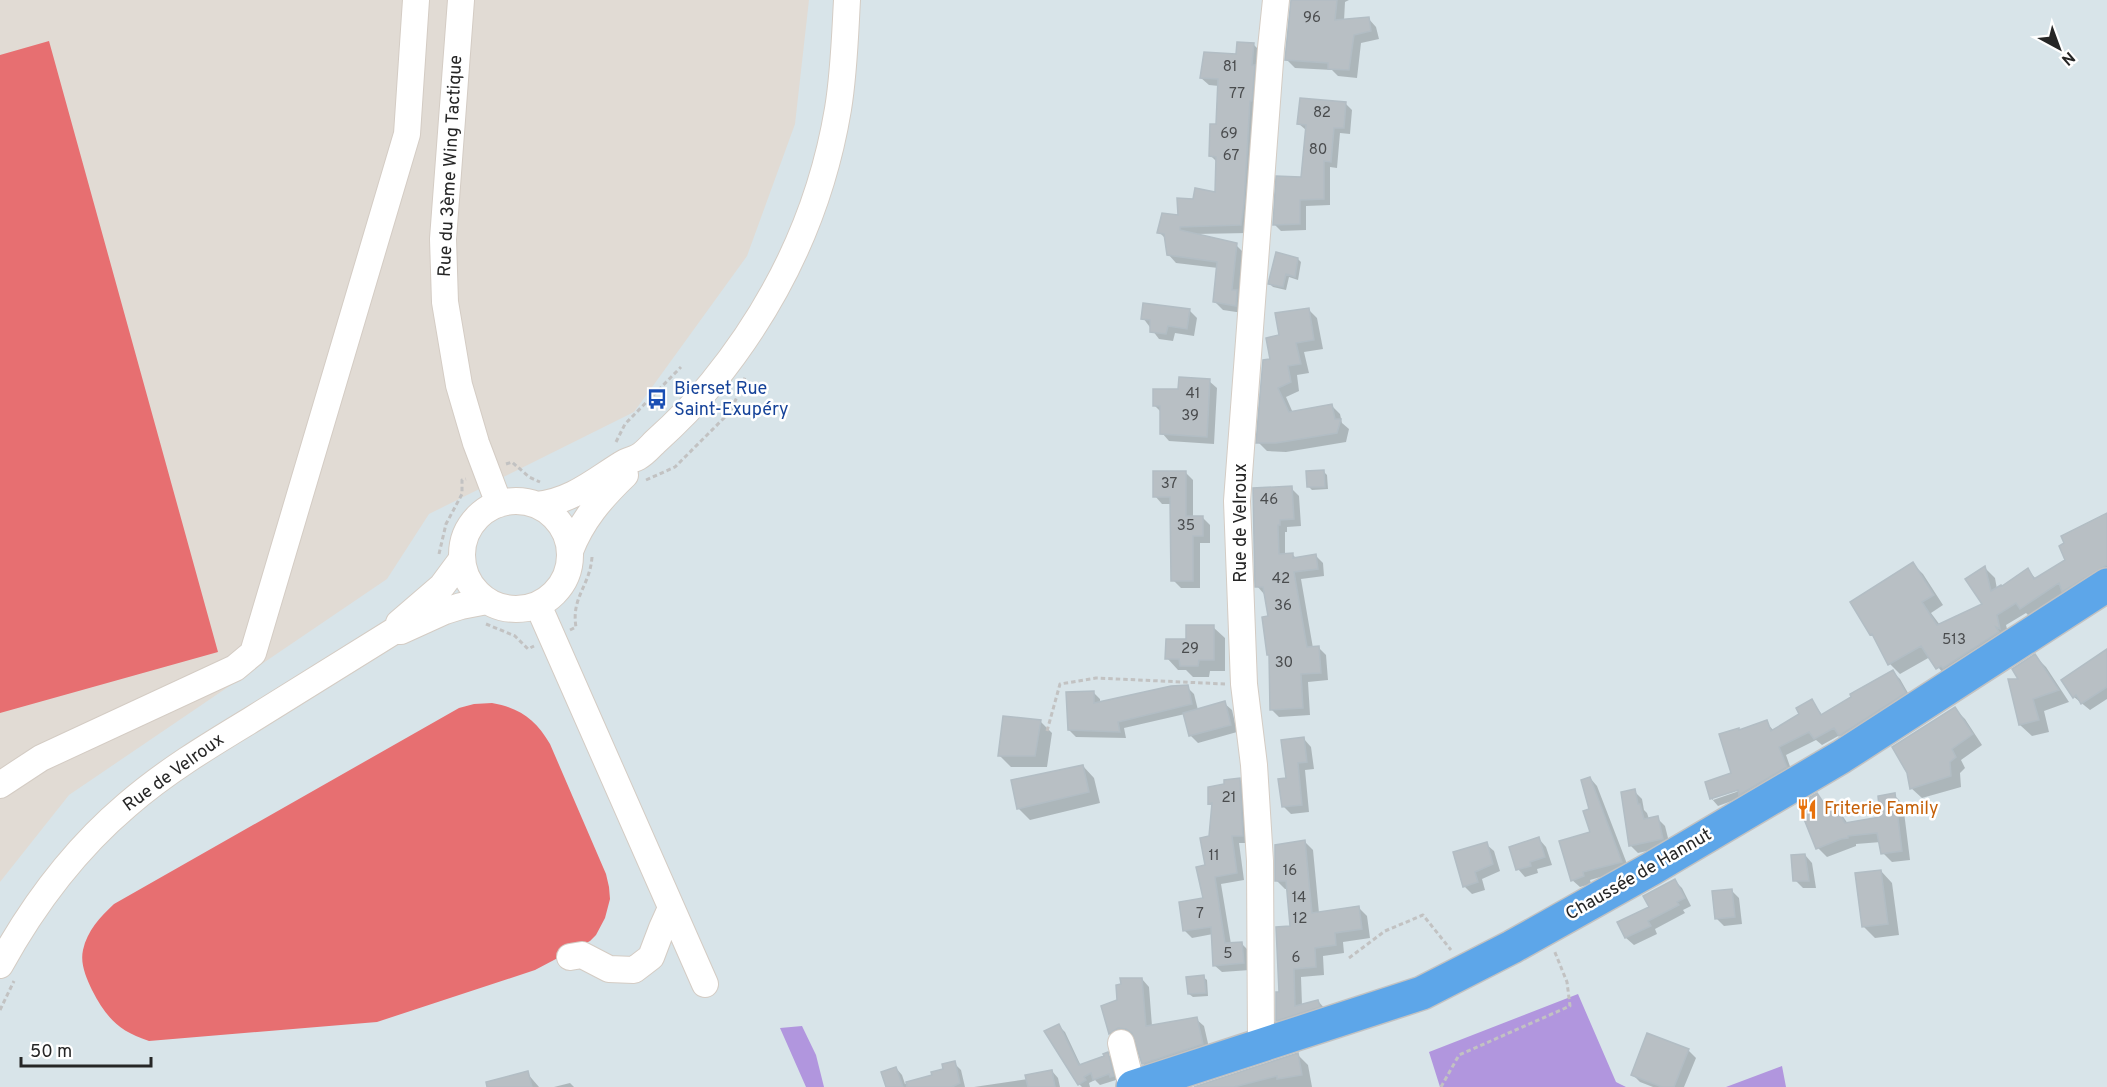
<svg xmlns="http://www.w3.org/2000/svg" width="2107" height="1087" font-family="Overpass,sans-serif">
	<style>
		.airport { fill: #e1dbd4 }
		.green { fill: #b196de }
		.water { fill: #e76f71 }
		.shadow { fill: #0003; fill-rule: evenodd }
		.building { fill: #b8bfc4; stroke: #b2bdc4; stroke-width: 1.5 }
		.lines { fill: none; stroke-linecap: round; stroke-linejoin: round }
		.minor-casing { stroke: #d4ccc4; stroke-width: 28 }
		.major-casing { stroke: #c2c2c2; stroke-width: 36 }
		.path { stroke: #c2c2c2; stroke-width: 3; stroke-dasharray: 4.5 3; stroke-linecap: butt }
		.minor { stroke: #fff; stroke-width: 26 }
		.major { stroke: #5da6e9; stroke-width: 33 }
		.labels { text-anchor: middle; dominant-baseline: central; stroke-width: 5; stroke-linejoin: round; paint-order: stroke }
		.number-label { font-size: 15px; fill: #4a4c4e }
		.street-label { font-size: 18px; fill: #262626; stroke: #fff }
		.transit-label { font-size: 18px; fill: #164399; stroke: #fff; text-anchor: start }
		.food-label { font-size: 18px; fill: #c56008; stroke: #fff; text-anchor: start }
	</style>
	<rect width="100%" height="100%" fill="#d8e4e9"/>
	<path class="airport" d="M0 0H809L795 124 747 256 634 412 429 514 387 579 69 795 0 882Z"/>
	<path class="green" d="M1578 994 1616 1082 1626 1087H1440L1429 1052Z
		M802 1026 816 1055 824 1087H806L780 1028Z
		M1782 1066 1786 1087H1726Z"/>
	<path class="water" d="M49 41 218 652 0 713V55Z
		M492 703C520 708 536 720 550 744L606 874 609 887 610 899 605 918 596 935 590 941 535 970 377 1022 149 1041C118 1031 106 1017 92 990 86 977 80 964 83 950 87 931 100 917 114 904L459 708 474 704Z"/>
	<path class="shadow" d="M1292 0H1349L1345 2 1344 21 1368 18 1376 27 1379 39 1361 43 1357 78 1338 76 1332 70 1295 68 1287 60Z
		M1253 44 1261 52 1248 233 1196 234 1236 245 1244 253 1243 313 1223 310 1215 302 1218 268 1176 263 1168 254 1166 239 1159 232 1180 217 1194 201 1216 193 1217 162 1210 155 1217 126 1219 86 1209 85 1201 78Z
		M1345 103 1352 110 1350 134 1340 133 1337 168 1330 167V205L1306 206V230L1281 231 1274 224 1302 179 1306 130 1299 124Z
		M1298 259 1301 262 1298 280 1289 277 1286 290 1273 287 1270 284Z
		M1308 309 1317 318 1323 349 1304 352 1309 373 1297 375 1299 391 1286 397 1293 413 1331 405 1340 414 1342 423 1349 429 1346 442 1286 452 1267 451 1258 442 1272 360 1281 337Z
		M1189 310 1197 318 1194 336 1175 333 1173 341 1159 339 1143 318Z
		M1209 381 1217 388 1214 444 1169 441 1162 433V413L1154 405 1179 391Z
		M1185 472 1193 480V517H1202L1210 525V543H1200V588H1181L1173 580 1172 504H1162L1155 496Z
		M1324 472 1327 475 1328 489 1312 490 1309 487Z
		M1291 488 1299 496 1301 526 1287 527V532H1285V555L1292 554 1297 559 1315 555 1323 563 1324 576 1301 579 1313 648 1318 647 1326 655 1328 680 1308 682 1310 715 1279 717 1272 710 1270 617 1264 594 1257 586 1255 489Z
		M2107 515V580L2031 618 2026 613 2006 625 2009 637 1947 678 1930 657 1900 674 1890 664 1876 639 1871 634 1913 564 1923 574 1943 605 1931 613 1940 625 1984 604 1985 568 1995 578 1997 589 2002 588 2028 570 2036 579 2066 560Z
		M1213 627 1225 638V671H1210L1209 677H1193L1186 670H1178L1167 658 1187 640Z
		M2107 651V699L2090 710 2074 697Z
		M2035 656 2046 667 2069 702 2044 711 2049 732 2032 736 2020 725 2021 681Z
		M1893 672 1900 679 1912 700 1847 742 1840 735 1822 745 1816 740 1786 755 1793 775 1743 797 1718 806 1711 798 1733 774 1740 731 1766 722 1774 731 1801 715 1812 701 1823 716ZM1744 786 1745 789 1713 800V797Z
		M1187 687 1194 694 1198 710 1224 703 1232 710 1237 732 1198 743 1190 735 1185 714 1124 728 1126 738 1076 737 1069 730 1093 692 1100 699V704Z
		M1955 709 1965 719 1982 745 1961 760 1965 768 1960 773 1961 787 1922 798 1911 788 1908 773Z
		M1041 722 1052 733 1047 767H1011L999 755Z
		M1304 739 1311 747 1314 769 1305 770 1309 812 1291 814 1283 806 1287 779Z
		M1083 766 1094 778 1100 803 1030 820 1018 808Z
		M1590 778 1597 786 1629 869 1590 880 1591 884 1580 887 1572 880 1592 833Z
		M1239 780 1246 787 1250 843H1239L1244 880 1221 884 1231 944 1241 943 1248 950 1250 970 1222 972 1214 965 1213 934 1192 938 1184 930 1205 900 1213 807 1209 803 1226 786Z
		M1634 791 1642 799 1644 810 1647 813 1649 819 1657 818 1665 826 1670 846 1638 853 1631 846 1623 794Z
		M1817 795 1827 806 1831 803 1840 812 1848 824 1881 818 1894 795 1903 804 1910 860 1892 862 1883 853 1881 842 1856 844V846L1827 857 1818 848Z
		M1539 839 1546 847 1552 865 1537 869 1538 873 1525 877 1518 869Z
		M1305 842 1313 850 1319 913 1359 908 1367 916 1370 938 1343 942 1344 953 1323 956 1324 975 1301 977 1302 1005 1318 1001 1326 1010 1286 1029 1277 1020 1292 927 1288 889H1285L1277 881Z
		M1486 844 1494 851 1500 871 1482 879 1485 890 1472 894 1464 886Z
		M1805 855 1812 863 1816 888H1803L1795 880Z
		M1881 871 1892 883 1899 935 1875 938 1864 927Z
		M1675 881 1682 888 1691 906 1683 910 1685 913 1655 929 1657 934 1634 945 1626 938 1619 923 1651 907Z
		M1732 891 1739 898 1742 924 1724 926 1716 918Z
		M1203 977 1207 980 1208 996 1193 997 1189 994Z
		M1142 979 1149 987 1152 1026 1196 1019 1204 1026 1210 1052 1151 1071 1143 1064 1135 1036 1126 1035 1118 1041 1110 1034 1102 1007 1119 1002Z
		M1059 1026 1065 1032 1081 1066 1105 1057 1107 1054 1114 1060 1118 1082 1116 1080 1100 1085 1095 1080 1089 1083 1090 1087H1082L1079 1084Z
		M1688 1050 1696 1058 1684 1087H1653L1640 1082 1633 1075Z
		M1298 1055 1308 1065 1312 1087H1198Z
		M954 1063 961 1070 965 1087H888L896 1068 902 1075 905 1084 934 1076Z
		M1052 1071 1058 1078 1060 1087H974L1028 1079Z
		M527 1073 539 1087H514Z
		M570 1083 574 1087H554Z"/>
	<path class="building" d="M1291 0H1337L1335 20 1369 17 1371 31 1354 35 1349 70 1328 69V63L1285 60Z
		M1237 42 1254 43 1252 65H1255L1252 101H1250L1244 204 1241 225 1180 227V230L1237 243 1232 290H1237L1236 306 1213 302 1217 262 1167 255 1164 234 1157 233 1162 213 1178 215 1177 198 1193 199 1195 188 1215 192 1216 157 1209 156 1210 124H1216L1218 79 1200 78 1204 52 1236 54Z
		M1300 98 1346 102 1344 128H1334L1331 162 1324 161V199L1300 200V224L1273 225 1276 176 1301 177 1306 125 1297 124Z
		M1276 252 1298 258 1295 277 1286 274 1283 287 1268 284Z
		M1143 303 1190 309 1187 329 1168 326 1166 334 1150 332V320L1141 319Z
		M1309 308 1314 340 1296 343 1301 364 1288 366 1291 382 1278 388 1289 412 1332 404 1335 419H1341L1337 433 1276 443H1256L1263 360 1270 359 1266 338 1279 335 1275 313Z
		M1179 377 1210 379 1207 437 1160 434V406H1153V389H1178Z
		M1324 470 1325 487H1307L1306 471Z
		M1153 471H1186V516H1203V536H1193V581H1171L1170 497H1153Z
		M1292 486 1294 519 1280 520V525H1278L1279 554 1293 553V558L1316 554 1318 569 1294 572 1307 647 1319 646 1321 673 1301 674 1303 708 1270 710 1269 655H1267L1262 617 1268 616 1263 587H1255L1253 488Z
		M2107 513V565L2062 592 2059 583 2020 609 2016 603 1997 615 2000 629 1996 627 1999 632 1943 668 1941 666 1936 669 1921 646 1888 665 1872 634 1870 635 1850 602 1913 562 1934 595 1922 602 1937 625 1982 604 1965 579 1985 566 1991 591 2001 585 2002 586 2028 568 2034 579 2065 560 2059 546 2064 543 2061 536Z
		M1186 625H1214V660H1199L1198 666H1180L1179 659H1165L1166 639H1186Z
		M2107 649V687L2081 704 2076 695 2073 698 2061 680Z
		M2035 654 2059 690 2033 699 2039 720 2019 725 2008 679H2018L2012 669Z
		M1893 670 1906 693 1839 736 1834 728 1814 739 1809 732 1779 747 1787 767 1739 795 1738 790 1710 799 1705 782 1731 773 1719 734 1739 728V730L1767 720 1771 731 1799 714 1796 708 1812 699 1821 715 1851 697 1850 694Z
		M1188 685 1192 704 1118 722 1120 732 1068 730 1066 692 1094 691V703L1171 686Z
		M1225 701 1231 725 1189 736 1183 713Z
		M1955 707 1973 734 1952 749 1956 757 1950 762 1951 776 1910 789 1907 773 1892 747Z
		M1003 716 1041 720 1035 756H998Z
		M1304 737 1307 762 1298 763 1302 805 1282 807 1278 779 1286 778 1281 740Z
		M1083 765 1089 792 1017 809 1011 780Z
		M1590 777 1622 862 1583 872 1584 876 1571 881 1559 841 1590 832 1583 811 1589 809 1581 780Z
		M1240 778 1243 836H1232L1237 873 1215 877 1225 943 1242 942 1244 963 1213 966 1211 927 1183 931 1179 902 1203 898 1196 867 1205 865 1200 838 1209 836 1212 803 1208 804V787L1224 784V780Z
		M1635 789 1638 804H1640L1644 819 1658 816 1663 839 1629 846 1621 792Z
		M1817 793 1825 805 1831 801 1845 823 1880 817 1878 796 1895 793 1902 851 1881 854 1877 833 1848 836V838L1841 839 1816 849 1798 804Z
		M1539 837 1545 857 1530 862 1531 866 1516 870 1509 847Z
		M1305 840 1312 913 1359 906 1362 929 1335 933 1336 945 1315 948 1316 967 1294 969 1295 1006 1318 1000 1320 1007 1276 1021V992H1279L1276 927 1290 926 1286 881H1275V845Z
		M1487 842 1493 864 1475 872 1478 882 1463 887 1453 852Z
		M1805 854 1809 881H1793L1791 855Z
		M1881 870 1888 924 1862 927 1855 873Z
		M1675 879 1685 898 1677 902 1679 905 1648 921 1651 926 1625 938 1617 922 1649 907 1643 896Z
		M1732 889 1735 917 1715 919 1712 891Z
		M1204 975 1206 993 1188 994 1186 977Z
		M1120 978H1142L1146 1026 1197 1017 1203 1044 1142 1064 1132 1033 1126 1029 1118 1028 1109 1034 1101 1006 1117 1000 1116 985 1121 984Z
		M1059 1024 1079 1065 1104 1056 1103 1054 1108 1052 1114 1076 1110 1077 1109 1074 1093 1080 1091 1073 1084 1077 1086 1080 1078 1085 1044 1031Z
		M1647 1033 1689 1049 1674 1087H1662L1631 1075Z
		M1298 1053 1302 1075 1277 1079V1076L1234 1087H1194Z
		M955 1061 960 1083 952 1087H907L906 1082 932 1075 931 1072 943 1069 942 1064Z
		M896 1067 903 1087H886L881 1072Z
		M1052 1070 1055 1087H1028L1025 1075Z
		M528 1071 532 1087H487L486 1082Z"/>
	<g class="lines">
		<g class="minor-casing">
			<path id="minor" d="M461 0 443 239 445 302 459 385 476 443 499 504
				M462 555a54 54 0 1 1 108 0a54 54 0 1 1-108 0Z
				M537 505C572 501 593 482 622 464 627 460 633 460 638 457 644 454 650 447 655 442 675 424 695 404 712 383 777 303 821 211 838 109 844 73 845 36 847 0
				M570 551C582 520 601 498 625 475
				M538 605 705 984
				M399 623 442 586 462 559
				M0 785 41 758 235 668 253 653 407 134 416 0
				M570 957 582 955 609 969 634 970 651 957 662 928 671 908
				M0 965C33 905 74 850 127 805 165 772 208 746 251 720 299 690 347 660 394 631H401L445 611 461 606 487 601
				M1121 1043 1132 1087
				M1261 1046 1260 861 1254 765 1244 684 1237 501 1271 48 1276 0"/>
		</g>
		<g class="major-casing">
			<path id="major" d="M1133 1087 1422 993 1512 947 1651 869 1841 757 2107 585"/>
		</g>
		<path class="path" d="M616 442 625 424 681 367
			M506 464 512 462 529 477 540 482
			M646 480 675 467 731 411 746 375
			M439 554 446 524 462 494V480L466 479
			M486 624 515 636 528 649 534 646
			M570 630 576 627C571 597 590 586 592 557
			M1047 731 1060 684 1096 678 1225 684
			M1349 958 1385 931 1423 915 1451 950
			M0 1010 14 981
			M1441 1087 1459 1055 1570 1006 1567 982 1554 950"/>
		<use href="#minor" class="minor"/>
		<use href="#major" class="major"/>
	</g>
	<defs>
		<g id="bus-bare" transform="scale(1.62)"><path d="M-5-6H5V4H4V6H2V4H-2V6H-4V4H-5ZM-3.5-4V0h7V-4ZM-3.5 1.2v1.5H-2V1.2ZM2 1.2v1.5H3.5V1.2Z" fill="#1a4fb4" stroke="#fff" stroke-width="2.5" paint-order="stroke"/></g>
		<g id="restaurant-bare" transform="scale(1.62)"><path d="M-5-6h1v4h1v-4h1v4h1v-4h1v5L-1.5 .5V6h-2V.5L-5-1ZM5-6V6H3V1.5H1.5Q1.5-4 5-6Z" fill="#e8710a" stroke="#fff" stroke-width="2.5" paint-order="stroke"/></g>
	</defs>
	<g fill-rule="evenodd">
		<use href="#bus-bare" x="657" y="399"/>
		<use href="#restaurant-bare" x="1807" y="809"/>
	</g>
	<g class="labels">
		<g class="number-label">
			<text x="1312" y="18">96</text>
			<text x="1230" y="67">81</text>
			<text x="1237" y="94">77</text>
			<text x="1322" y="113">82</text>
			<text x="1229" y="134">69</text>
			<text x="1318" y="150">80</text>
			<text x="1231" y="156">67</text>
			<text x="1193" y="394">41</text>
			<text x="1190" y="416">39</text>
			<text x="1169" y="484">37</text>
			<text x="1269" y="500">46</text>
			<text x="1186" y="526">35</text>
			<text x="1281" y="579">42</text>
			<text x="1283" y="606">36</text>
			<text x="1954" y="640">513</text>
			<text x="1190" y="649">29</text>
			<text x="1284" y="663">30</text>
			<text x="1229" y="798">21</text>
			<text x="1214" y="856">11</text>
			<text x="1290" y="871">16</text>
			<text x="1299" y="898">14</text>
			<text x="1200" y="914">7</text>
			<text x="1300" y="919">12</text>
			<text x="1228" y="954">5</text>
			<text x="1296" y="958">6</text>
		</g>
		<g class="street-label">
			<text transform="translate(451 166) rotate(-87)">Rue du 3ème Wing Tactique</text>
			<text transform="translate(1241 523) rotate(-90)">Rue de Velroux</text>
			<text transform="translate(174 773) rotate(-36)">Rue de Velroux</text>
			<text transform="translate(1639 875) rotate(-30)">Chaussée de Hannut</text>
		</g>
		<g class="transit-label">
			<text x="674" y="389">Bierset Rue<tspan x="674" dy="21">Saint-Exupéry</tspan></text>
		</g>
		<g class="food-label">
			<text x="1824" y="809">Friterie Family</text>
		</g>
	</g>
	<g transform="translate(2059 48) rotate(139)" stroke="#ffffff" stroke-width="4.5" paint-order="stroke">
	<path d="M0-4.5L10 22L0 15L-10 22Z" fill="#262626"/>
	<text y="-9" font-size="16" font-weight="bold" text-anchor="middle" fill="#262626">N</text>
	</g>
	<path d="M21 1057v9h130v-9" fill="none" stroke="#262626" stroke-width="3"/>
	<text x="30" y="1057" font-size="18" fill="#262626" stroke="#ffffff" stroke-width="4.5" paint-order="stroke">50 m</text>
</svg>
